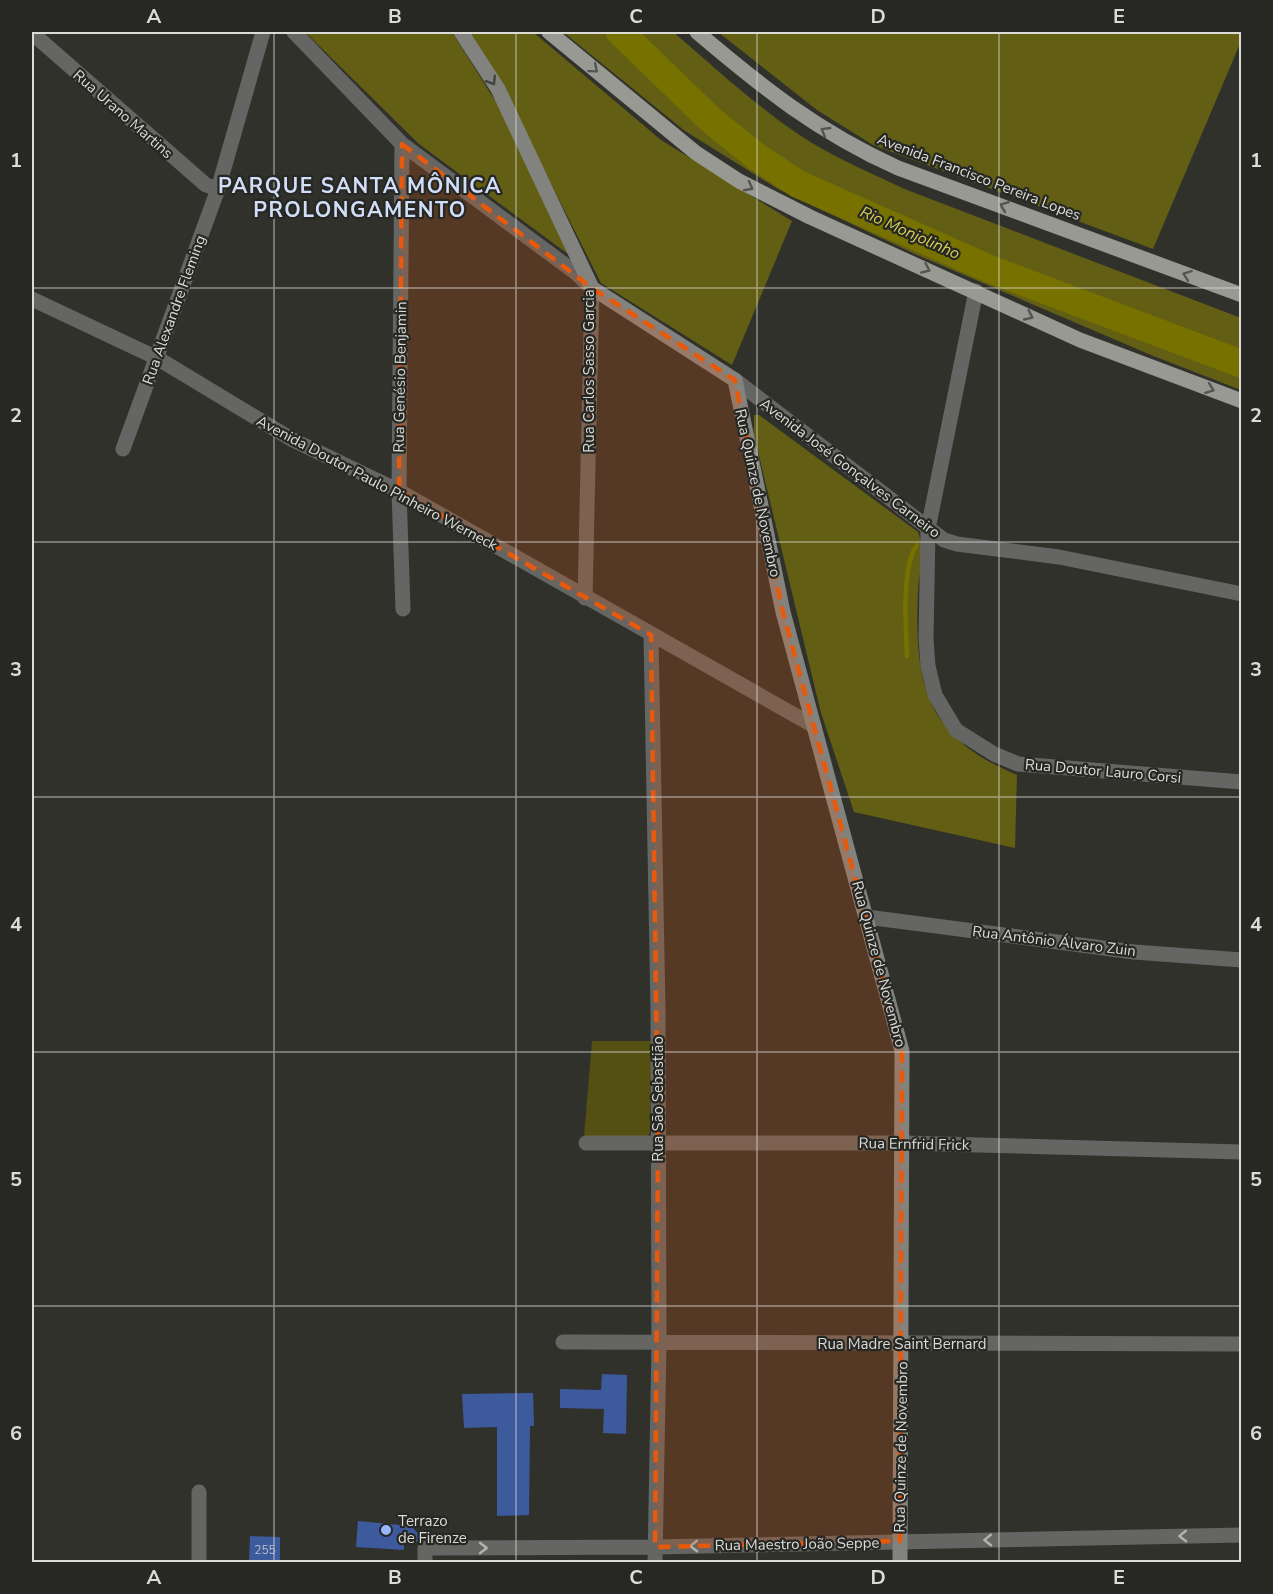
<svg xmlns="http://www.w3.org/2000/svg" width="1273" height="1594" font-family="'Nunito Sans',sans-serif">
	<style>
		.green { fill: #545011 }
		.forest { fill: #625e14 }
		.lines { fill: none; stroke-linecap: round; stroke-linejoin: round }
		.stream { stroke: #777200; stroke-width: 4.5 }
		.river { stroke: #777200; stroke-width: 28 }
		.building { fill: #3d5a9d }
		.street { stroke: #656563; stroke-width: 15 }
		.secondary { stroke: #82827f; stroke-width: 15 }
		.primary { stroke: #999994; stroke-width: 15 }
		.oneway { stroke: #555550 }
		.oneway2 { stroke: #42423f }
		.oneway3 { stroke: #b2b2af }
		.marked { fill: #e8590c; fill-opacity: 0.2; stroke: #e8590c; stroke-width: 4.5; stroke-dasharray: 12 8; stroke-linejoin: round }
		.grid { fill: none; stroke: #dbdbd8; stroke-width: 1.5; stroke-opacity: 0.55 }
		.poi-dot { fill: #96b6fd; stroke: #272723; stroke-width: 2 }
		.labels { text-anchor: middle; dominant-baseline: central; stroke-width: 4.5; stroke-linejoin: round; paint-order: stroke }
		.number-label { font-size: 12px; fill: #b4bbc9 }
		.street-label { font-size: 15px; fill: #dbdbd8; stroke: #272723 }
		.poi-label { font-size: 15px; fill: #dbdbd8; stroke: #272723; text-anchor: start }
		.water-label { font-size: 16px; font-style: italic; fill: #d7d154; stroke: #272723 }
		.district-label { font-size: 21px; font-weight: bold; letter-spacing: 1.5px; fill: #d1def9; stroke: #272723 }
		.neatline { fill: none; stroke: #dbdbd8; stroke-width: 2 }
		.grid-label { font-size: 20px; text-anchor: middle; font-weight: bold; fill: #dbdbd8 }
	</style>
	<rect width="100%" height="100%" fill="#31312c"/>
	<path class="green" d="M592 1041H652L650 1132 648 1136 584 1137Z"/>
	<path class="forest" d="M305 32H452L499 107 568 254 419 144Z
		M465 32H533L661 140 792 221 732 365 601 283 514 110Z
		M563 32H673C718 70 762 112 812 143 842 161 875 175 907 190L1241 318V390L1151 355 915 254 778 189 685 131Z
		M718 32H1241L1242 39 1153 249 873 145 817 110Z
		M754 415H759L918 532C926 551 919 570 918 591 914 684 925 736 1017 775L1015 848 854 812 821 713 754 435Z"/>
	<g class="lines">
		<path class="stream" d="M907 656C906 629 901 566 917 545"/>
		<path class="river" d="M620 32 711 120 757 157 798 184 992 270 1242 364"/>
	</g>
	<path class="building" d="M602 1374 627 1375 626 1434 603 1433 604 1409 560 1408V1389L601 1390Z
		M533 1393 534 1426H530L529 1515 497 1516V1427L464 1428 462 1394Z
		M358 1521 411 1526 423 1539 417 1542 404 1541V1550L356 1547Z
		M250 1536 280 1537V1563H249Z"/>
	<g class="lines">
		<path class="street" d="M294 32 402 144 576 273 592 288 585 598
			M32 33 206 185 218 189
			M402 144 399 491 403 609
			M976 291 928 529 926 639 928 666 935 695 956 730 994 754 1018 764 1242 782
			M32 299 157 358 293 440 399 491 814 726
			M735 380 944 540 957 544 1059 557 1242 594
			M123 449 218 189 263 32
			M651 635 658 1009 659 1343 655 1562
			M867 917 1134 952 1242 960
			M586 1143H902L1242 1152
			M563 1342 1242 1344
			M199 1562V1492
			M425 1562V1548L655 1547 1242 1535"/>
		<path class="secondary" d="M461 32 498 89 592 288 735 380 783 612 902 1051 900 1562"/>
		<path class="primary" d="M549 32 696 153 739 181 810 217 1080 340 1242 401
			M697 32C763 88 818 132 898 168L1242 295"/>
	</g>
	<defs><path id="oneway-chevron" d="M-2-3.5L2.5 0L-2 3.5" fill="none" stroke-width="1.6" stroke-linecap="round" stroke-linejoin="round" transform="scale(1.5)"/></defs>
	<g class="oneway">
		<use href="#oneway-chevron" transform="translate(594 69) rotate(40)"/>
		<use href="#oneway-chevron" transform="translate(825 131) rotate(-149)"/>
		<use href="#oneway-chevron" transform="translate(749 187) rotate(28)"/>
		<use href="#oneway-chevron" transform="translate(1004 206) rotate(-159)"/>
		<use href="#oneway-chevron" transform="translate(926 269) rotate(24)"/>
		<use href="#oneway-chevron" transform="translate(1187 275) rotate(-160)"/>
		<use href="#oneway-chevron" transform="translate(1029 316) rotate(25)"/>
		<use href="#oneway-chevron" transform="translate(1210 389) rotate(21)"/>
	</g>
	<use class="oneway2" href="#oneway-chevron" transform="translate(492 81) rotate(58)"/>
	<g class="oneway3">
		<use href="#oneway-chevron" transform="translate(1183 1536) rotate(179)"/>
		<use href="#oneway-chevron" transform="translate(988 1540) rotate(179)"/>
		<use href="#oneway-chevron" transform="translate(694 1546) rotate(179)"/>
		<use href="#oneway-chevron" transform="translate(483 1548)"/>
	</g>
	<path class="marked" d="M402 144 592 288 735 380 783 612 902 1051 900 1541 655 1547 658 1142 651 635 399 491Z"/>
	<path class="grid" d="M274 32V1562M516 32V1562M757 32V1562M999 32V1562M32 288H1242M32 542H1242M32 797H1242M32 1052H1242M32 1306H1242"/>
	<circle class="poi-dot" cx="386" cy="1530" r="6"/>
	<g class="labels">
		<g class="number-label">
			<text x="265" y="1550">255</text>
		</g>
		<g class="street-label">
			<text transform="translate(123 114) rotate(41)">Rua Urano Martins</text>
			<text transform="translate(979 177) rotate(21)">Avenida Francisco Pereira Lopes</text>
			<text transform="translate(174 310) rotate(-70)">Rua Alexandre Fleming</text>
			<text transform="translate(589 371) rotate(-90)">Rua Carlos Sasso Garcia</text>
			<text transform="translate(400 377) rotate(-89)">Rua Genésio Benjamin</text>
			<text transform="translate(850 468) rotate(37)">Avenida José Gonçalves Carneiro</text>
			<text transform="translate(377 483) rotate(28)">Avenida Doutor Paulo Pinheiro Werneck</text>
			<text transform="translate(758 493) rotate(78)">Rua Quinze de Novembro</text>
			<text transform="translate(1103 771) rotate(5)">Rua Doutor Lauro Corsi</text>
			<text transform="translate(1054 941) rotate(7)">Rua Antônio Álvaro Zuin</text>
			<text transform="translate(879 964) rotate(75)">Rua Quinze de Novembro</text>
			<text transform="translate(658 1099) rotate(-90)">Rua São Sebastião</text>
			<text transform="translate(914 1144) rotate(1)">Rua Ernfrid Frick</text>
			<text x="902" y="1344">Rua Madre Saint Bernard</text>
			<text transform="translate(901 1447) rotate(-89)">Rua Quinze de Novembro</text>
			<text transform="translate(797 1544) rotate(-1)">Rua Maestro João Seppe</text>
		</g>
		<g class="poi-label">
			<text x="398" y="1521">Terrazo<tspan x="398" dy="17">de Firenze</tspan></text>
		</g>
		<g class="water-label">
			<text transform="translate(910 233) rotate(24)">Rio Monjolinho</text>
		</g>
		<g class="district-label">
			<text x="360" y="186">PARQUE SANTA MÔNICA<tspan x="360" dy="24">PROLONGAMENTO</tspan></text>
		</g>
	</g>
	<rect width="1273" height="1594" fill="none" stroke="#272723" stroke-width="66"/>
	<rect x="33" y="33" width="1207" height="1528" class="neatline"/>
	<g class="grid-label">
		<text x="154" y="23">A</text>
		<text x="395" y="23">B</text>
		<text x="636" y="23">C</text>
		<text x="878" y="23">D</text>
		<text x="1119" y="23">E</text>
		<text x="16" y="167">1</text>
		<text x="1256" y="167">1</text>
		<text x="16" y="422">2</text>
		<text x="1256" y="422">2</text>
		<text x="16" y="676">3</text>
		<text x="1256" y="676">3</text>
		<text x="16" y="931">4</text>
		<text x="1256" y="931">4</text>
		<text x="16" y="1186">5</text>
		<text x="1256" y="1186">5</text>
		<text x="16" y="1440">6</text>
		<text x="1256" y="1440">6</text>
		<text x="154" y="1584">A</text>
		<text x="395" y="1584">B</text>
		<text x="636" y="1584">C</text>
		<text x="878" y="1584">D</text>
		<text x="1119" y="1584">E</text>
	</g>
</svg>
